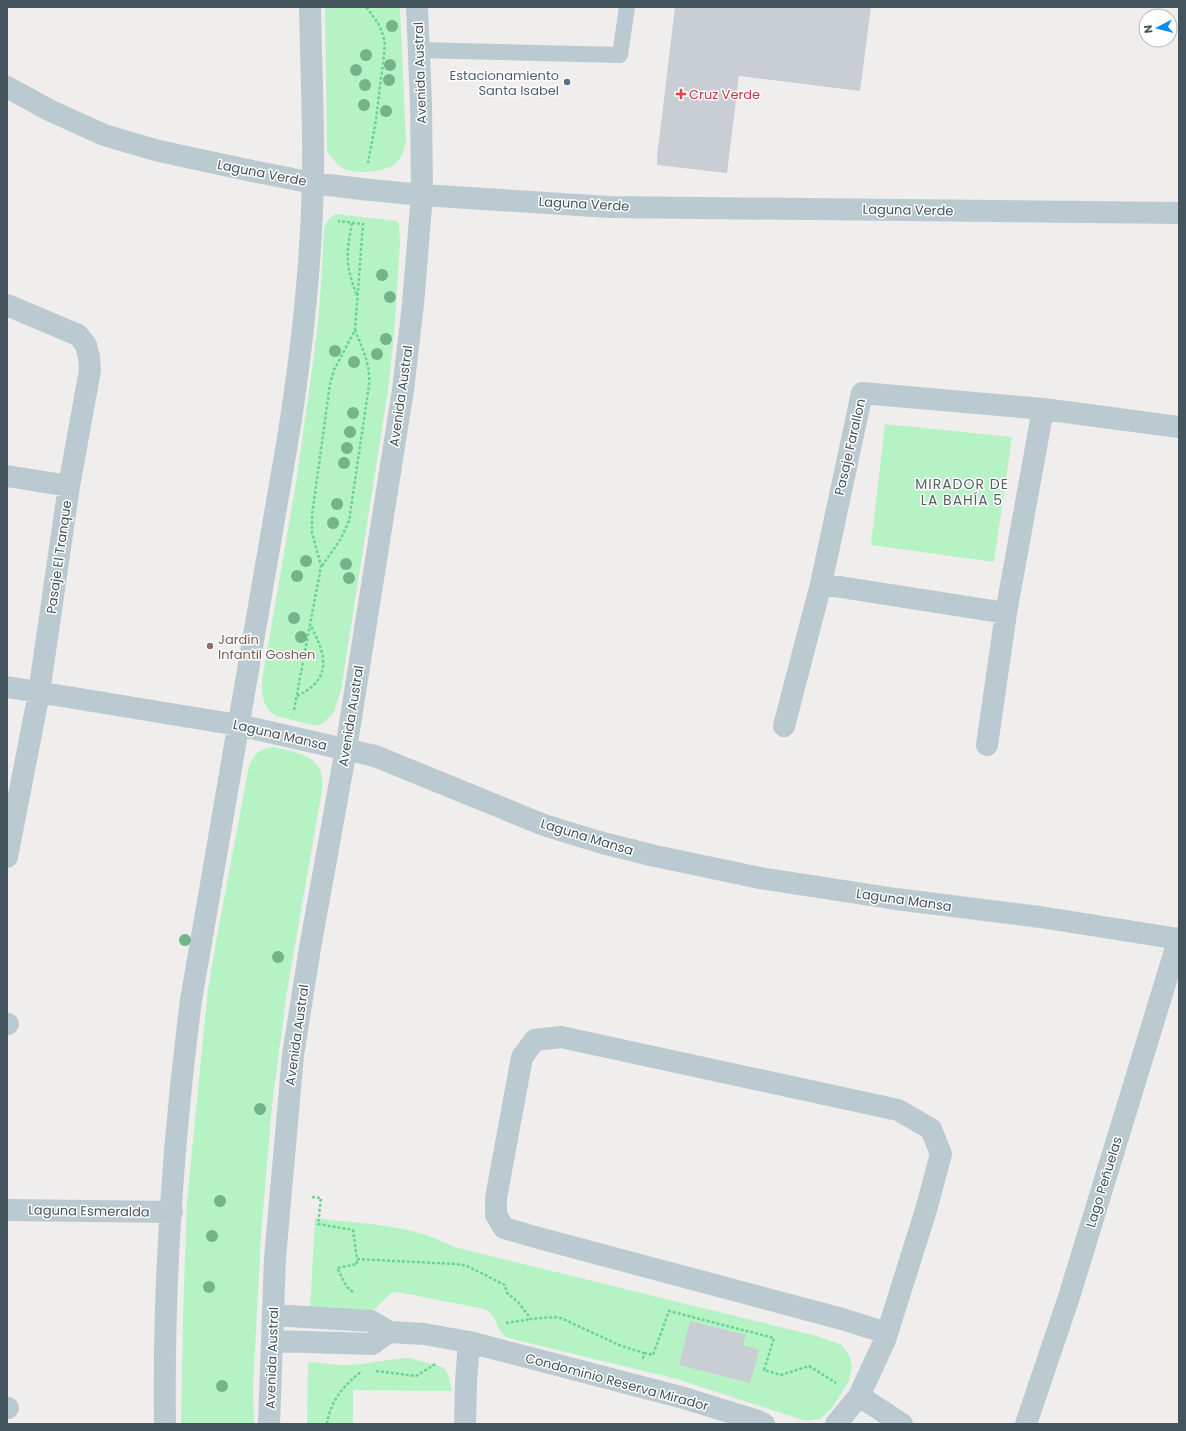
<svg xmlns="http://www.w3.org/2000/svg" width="1186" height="1431" font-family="Poppins,sans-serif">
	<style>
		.green { fill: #b5f3c5 }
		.building { fill: #c8ced3 }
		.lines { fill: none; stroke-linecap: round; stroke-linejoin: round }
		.path { stroke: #6ad591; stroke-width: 2.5; stroke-dasharray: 3 2; stroke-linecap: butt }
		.service { stroke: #bbcad1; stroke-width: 16 }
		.minor { stroke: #bbcad1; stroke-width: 22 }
		.tree { fill: #73b489 }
		.service-dot { fill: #5c6f8a; stroke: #fff; stroke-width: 1.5 }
		.health-dot { fill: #e0444e; stroke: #fff; stroke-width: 1.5 }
		.education-dot { fill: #8d6e63; stroke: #fff; stroke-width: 1.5 }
		.labels { text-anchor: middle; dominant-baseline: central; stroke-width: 3; stroke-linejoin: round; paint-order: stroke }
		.street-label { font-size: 13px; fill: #43545c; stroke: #fff }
		.service-label { font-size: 13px; fill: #4e5e75; stroke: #fff; text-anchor: end }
		.health-label { font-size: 13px; fill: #be3a42; stroke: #fff; text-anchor: start }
		.education-label { font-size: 13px; fill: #785e54; stroke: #fff; text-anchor: start }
		.neighbourhood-label { font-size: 14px; letter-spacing: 1px; fill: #595f63; stroke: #fff }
	</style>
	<rect width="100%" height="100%" fill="#f0eded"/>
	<path class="green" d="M325 7H400L406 141C404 148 403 156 398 161 389 172 361 174 347 170 339 168 332 158 327 151Z
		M336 214 397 221 399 224 400 244 395 320 389 384 341 690 334 712 323 723 319 725H312L277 716 270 712 265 704 262 694V681L296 483 315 348 320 301 324 230C326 222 328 218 336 214Z
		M885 424 1012 437 994 562 871 545Z
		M274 747C292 751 319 755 322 777 323 781 322 786 322 790L287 991 272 1105 261 1235 253 1387 254 1424H181L183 1316 187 1201 203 1039 208 990 216 942 249 766C256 752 258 750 274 747Z
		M315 1218C361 1224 412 1224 454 1247L817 1336 842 1345 850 1357 852 1367 849 1381 832 1408 820 1419 806 1421 677 1379 508 1338C495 1332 499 1316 485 1309L397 1292 391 1293 373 1311H310Z
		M409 1358 443 1367 448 1374 452 1391 353 1390V1424H307L308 1362C321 1362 335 1366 349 1365 369 1364 388 1359 409 1358Z"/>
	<path class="building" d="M675 7H871L860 91 739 76 727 173 657 165V157Z
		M690 1321 746 1335 743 1345 759 1350 750 1383 679 1365Z"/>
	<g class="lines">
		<path class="path" d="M366 7C377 21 383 28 385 46L376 120 368 163
			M352 223C346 255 345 264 357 296
			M322 566 340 540 349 521 369 385C371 365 362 348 355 330
			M297 696C333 679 326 655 311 626
			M294 710 321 566 312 532V515L330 384 334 370 355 330 363 224 338 221
			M312 1197 321 1198 318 1224 353 1230 357 1259 456 1264 467 1266 505 1285 507 1293 518 1302 531 1319 554 1317 561 1318 619 1345 644 1353 643 1359
			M353 1292 347 1287 337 1268 357 1264V1259
			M506 1323 531 1319
			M644 1353 653 1355 669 1311 774 1338 764 1370 781 1375 809 1366 836 1383
			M376 1371 416 1376 437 1363
			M327 1424C330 1401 344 1385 362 1371"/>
		<path class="service" d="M419 50 620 55 627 7"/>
		<path class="minor" d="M7 87 49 110 104 135 159 151 252 171 313 183 361 189 422 195 609 207 1179 213
			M7 305 78 335 86 345 89 357 90 370 69 486 39 693 7 857
			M7 476 69 486
			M821 584 1006 613
			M7 687 238 725 375 756 544 825 599 842 655 856 760 878 896 899 1040 917 1179 939
			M784 726 821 584 862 393 1043 409 1179 427
			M987 745 1006 613 1043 409
			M7 1024H8
			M7 1210 172 1212
			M273 1315 371 1321 389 1332 424 1334 469 1342 684 1398 758 1421 764 1424
			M272 1341 372 1344 389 1332
			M859 1396 902 1424
			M7 1408H8
			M165 1424C163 1282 173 1141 191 1000L287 444C301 358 311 270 313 182 314 124 311 65 310 7
			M269 1424 275 1258 293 1055 310 948 346 749 403 390 413 304 422 195 421 103 417 7
			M465 1424 466 1382 469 1342
			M836 1424 859 1396 885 1340 926 1210 941 1154 931 1129 898 1110 561 1037 535 1040 522 1057 496 1198V1215L504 1228 535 1237 842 1319 887 1333
			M1026 1424 1069 1297 1179 938"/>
	</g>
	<g class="tree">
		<circle cx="392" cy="26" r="6"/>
		<circle cx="366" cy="55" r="6"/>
		<circle cx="390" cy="65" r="6"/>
		<circle cx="356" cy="70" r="6"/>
		<circle cx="389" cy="80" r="6"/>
		<circle cx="365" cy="85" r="6"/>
		<circle cx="364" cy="105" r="6"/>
		<circle cx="386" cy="111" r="6"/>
		<circle cx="382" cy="275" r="6"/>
		<circle cx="390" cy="297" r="6"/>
		<circle cx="386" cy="339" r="6"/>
		<circle cx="335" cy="351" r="6"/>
		<circle cx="377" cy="354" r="6"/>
		<circle cx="354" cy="362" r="6"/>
		<circle cx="353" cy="413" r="6"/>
		<circle cx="350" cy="432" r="6"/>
		<circle cx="347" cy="448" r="6"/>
		<circle cx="344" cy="463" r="6"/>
		<circle cx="337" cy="504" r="6"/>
		<circle cx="333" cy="523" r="6"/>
		<circle cx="306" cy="561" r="6"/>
		<circle cx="346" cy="564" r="6"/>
		<circle cx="297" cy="576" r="6"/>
		<circle cx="349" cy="578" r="6"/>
		<circle cx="294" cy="618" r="6"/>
		<circle cx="301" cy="637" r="6"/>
		<circle cx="185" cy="940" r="6"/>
		<circle cx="278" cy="957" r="6"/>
		<circle cx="260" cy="1109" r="6"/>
		<circle cx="220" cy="1201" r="6"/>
		<circle cx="212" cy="1236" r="6"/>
		<circle cx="209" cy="1287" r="6"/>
		<circle cx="222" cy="1386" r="6"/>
	</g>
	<circle class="service-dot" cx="567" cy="82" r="4"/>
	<path class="health-dot" d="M679 88h4v4h4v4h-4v4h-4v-4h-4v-4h4z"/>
	<circle class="education-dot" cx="210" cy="646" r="4"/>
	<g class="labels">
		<g class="street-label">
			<text transform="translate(420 73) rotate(-92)">Avenida Austral</text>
			<text transform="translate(262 173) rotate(11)">Laguna Verde</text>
			<text transform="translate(584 204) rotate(3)">Laguna Verde</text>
			<text transform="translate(908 210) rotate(1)">Laguna Verde</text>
			<text transform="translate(401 396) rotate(-82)">Avenida Austral</text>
			<text transform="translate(850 447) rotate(-77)">Pasaje Farallon</text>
			<text transform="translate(59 557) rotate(-82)">Pasaje El Tranque</text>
			<text transform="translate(351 716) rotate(-81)">Avenida Austral</text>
			<text transform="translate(280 735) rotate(13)">Laguna Mansa</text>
			<text transform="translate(587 837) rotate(17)">Laguna Mansa</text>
			<text transform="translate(904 900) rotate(8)">Laguna Mansa</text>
			<text transform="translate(297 1035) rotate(-82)">Avenida Austral</text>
			<text transform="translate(1104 1182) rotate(-73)">Lago Peñuelas</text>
			<text transform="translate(89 1211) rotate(1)">Laguna Esmeralda</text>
			<text transform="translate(272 1358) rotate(-88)">Avenida Austral</text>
			<text transform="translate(617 1382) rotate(15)">Condominio Reserva Mirador</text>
		</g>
		<g class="service-label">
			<text x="559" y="75">Estacionamiento<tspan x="559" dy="15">Santa Isabel</tspan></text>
		</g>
		<g class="health-label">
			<text x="689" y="94">Cruz Verde</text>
		</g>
		<g class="education-label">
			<text x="218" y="639">Jardín<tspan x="218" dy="15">Infantil Goshen</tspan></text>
		</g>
		<g class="neighbourhood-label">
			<text x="962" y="484">MIRADOR DE<tspan x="962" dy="16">LA BAHÍA 5</tspan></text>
		</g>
	</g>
	<rect width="1186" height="1431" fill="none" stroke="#43545c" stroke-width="16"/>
	<g transform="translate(1158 28) rotate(263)"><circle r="19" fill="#ffffff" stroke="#b4bbbe"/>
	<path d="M0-3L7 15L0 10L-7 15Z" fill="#058df1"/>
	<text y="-6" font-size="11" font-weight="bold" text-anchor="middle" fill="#43545c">N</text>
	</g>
</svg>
